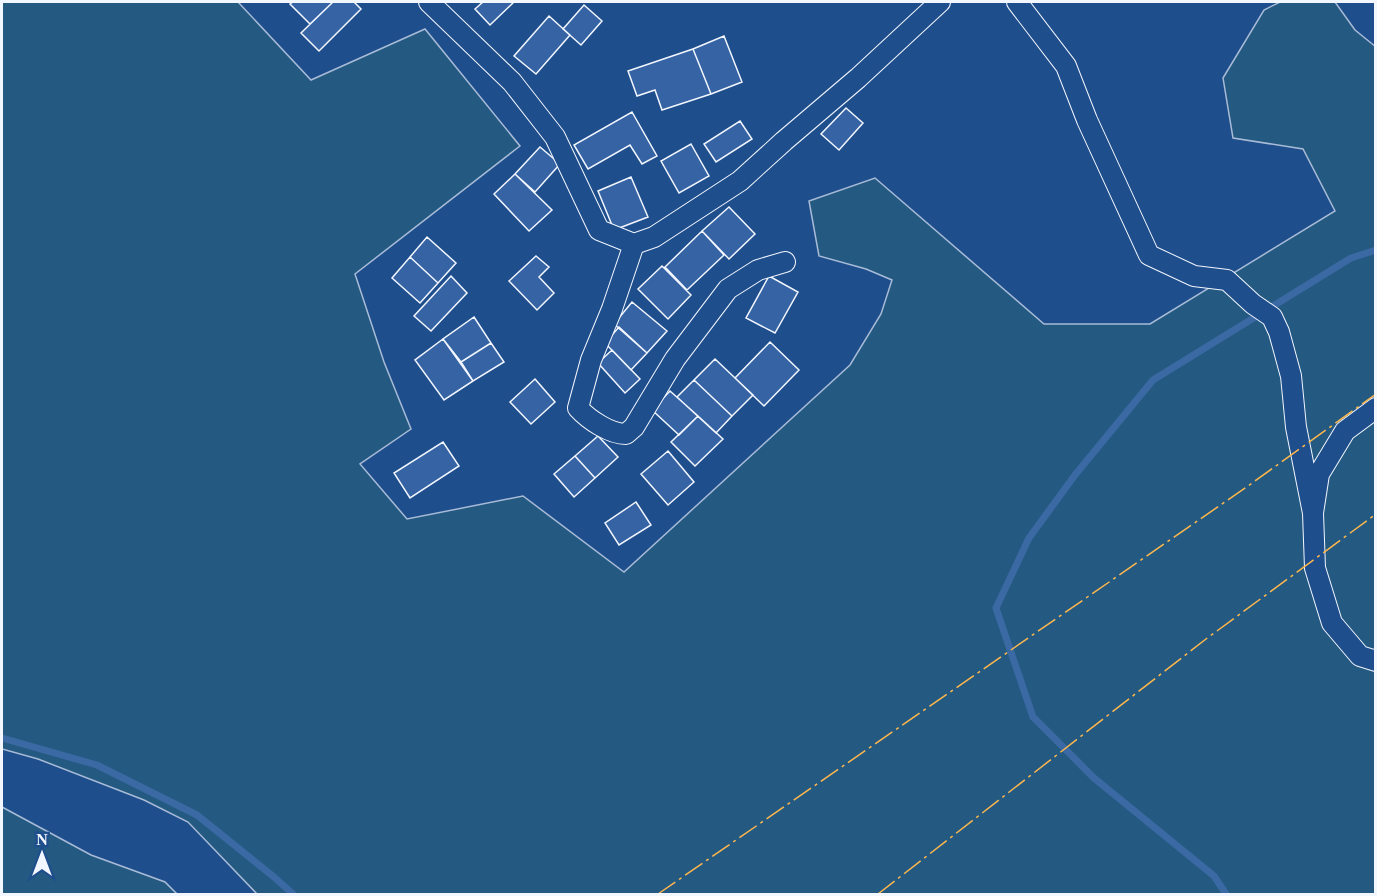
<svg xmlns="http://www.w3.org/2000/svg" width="1377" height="896" font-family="'Times New Roman',serif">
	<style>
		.green { fill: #245a82; stroke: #a8bbd7; stroke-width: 1.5 }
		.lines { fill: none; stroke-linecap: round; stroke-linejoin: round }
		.stream { stroke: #3b69a3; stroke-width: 7 }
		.building { fill: #3563a3; stroke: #f2f6ff; stroke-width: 1.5 }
		.minor-casing { stroke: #f2f6ff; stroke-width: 22 }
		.minor { stroke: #1f4e8c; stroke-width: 20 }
		.power { stroke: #ffb74d; stroke-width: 1.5; stroke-dasharray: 21 4.5 3 4.5; stroke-linecap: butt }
	</style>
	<rect width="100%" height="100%" fill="#1f4e8c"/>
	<path class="green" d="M2 2H238L311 80 425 29 520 146 355 274 384 362 411 429 360 464 407 519 523 496 624 572 850 365 881 314 892 280 866 269 819 256 809 201 875 178 1044 324H1150L1335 211 1303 149 1233 138 1223 78 1264 10 1280 2H1335L1355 30 1376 47 1375 894H257L188 822 144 800 38 759 2 749Z
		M2 807 91 855 165 882 177 894H2Z"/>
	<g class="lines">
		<path class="stream" d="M2 738 97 765 197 815 274 877 293 894
			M1226 894 1214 876 1094 778 1033 717 996 608 1029 538 1075 475 1153 380 1351 258 1376 250"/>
	</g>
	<path class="building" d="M293 2H333L310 24 290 4Z
		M333 2H354L361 9 319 51 301 33Z
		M483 2H514L490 25 475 9Z
		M584 5 602 21 581 45 563 29Z
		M549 16 570 35 536 74 514 56Z
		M724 36 742 82 711 94 693 49Z
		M693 49 711 94 662 110 655 90 637 96 628 71Z
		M846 108 863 123 839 150 821 134Z
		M632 112 657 156 642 164 630 145 588 169 574 145Z
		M740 121 752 139 716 162 704 144Z
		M691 144 709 176 679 193 661 161Z
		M540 147 560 164 535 192 515 174Z
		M515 174 552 210 529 231 494 194Z
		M631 177 648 217 614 230 598 191Z
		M729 207 755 234 729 259 702 231Z
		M702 231 724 255 687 290 665 267Z
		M427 237 456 263 438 283 410 257Z
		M536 256 549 267 539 277 554 293 537 310 509 281Z
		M410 257 438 283 420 303 392 278Z
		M662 266 691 295 668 319 638 289Z
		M451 276 467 293 431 331 414 316Z
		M769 276 798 292 775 333 746 318Z
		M632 302 667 331 647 353 614 324Z
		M474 317 491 343 461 362 443 339Z
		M619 327 647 353 631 370 605 343Z
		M443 339 473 381 444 400 415 360Z
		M770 342 799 370 764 406 735 378Z
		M491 343 504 362 473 381 461 362Z
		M612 350 640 379 625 393 598 363Z
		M715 359 753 395 732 416 694 380Z
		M535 379 555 402 531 424 510 402Z
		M694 380 732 416 716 433 677 397Z
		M670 391 698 416 679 435 652 410Z
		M698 416 723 439 695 466 671 442Z
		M598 436 618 457 595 478 575 456Z
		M443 442 459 466 410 498 394 473Z
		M668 451 694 482 668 505 641 474Z
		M575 456 595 478 574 497 554 474Z
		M636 502 651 525 619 545 605 523Z"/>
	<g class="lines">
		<g class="minor-casing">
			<path id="minor" d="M429 2 512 82 555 137 599 230 634 244 654 237 740 181 784 141 858 78 940 2
				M1017 2 1066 66 1087 120 1149 255 1194 276 1227 280 1253 304 1272 317 1279 332 1291 376 1296 427 1313 513
				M634 244 612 309 591 360 578 408C589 420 610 434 626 434L634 427 675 359 728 289 758 270 785 262
				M1376 408 1345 431 1319 474 1313 513 1315 568 1332 623 1360 656 1376 661"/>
		</g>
		<use href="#minor" class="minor"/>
		<path class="power" d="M658 894 1248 486 1376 394
			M878 894 1206 639 1376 514"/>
	</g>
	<rect width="1377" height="896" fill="none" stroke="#f2f6ff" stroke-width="6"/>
	<g transform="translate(42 854)" stroke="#1f4e8c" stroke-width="4.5" paint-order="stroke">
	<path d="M0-4.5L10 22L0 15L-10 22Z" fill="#f2f6ff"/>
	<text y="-9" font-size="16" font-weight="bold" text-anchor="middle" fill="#f2f6ff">N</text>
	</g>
</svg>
